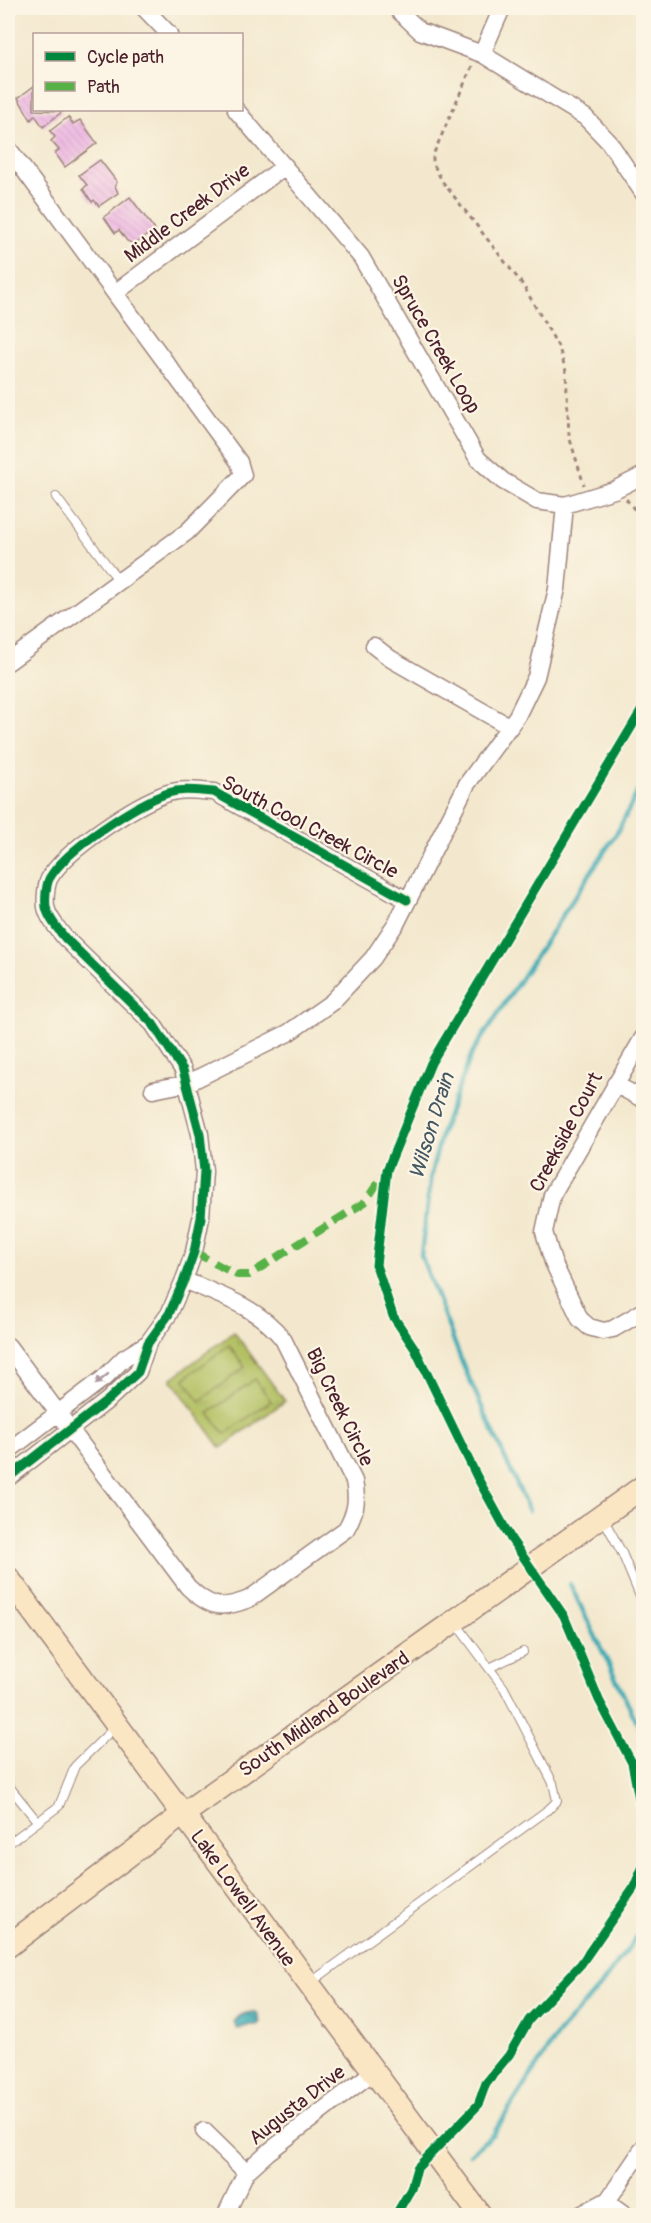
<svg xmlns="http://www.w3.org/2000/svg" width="651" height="2223" font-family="Pangolin,sans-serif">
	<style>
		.grass { fill: url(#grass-tufts); stroke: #7e7047; stroke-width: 1.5 }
		.garden { fill: #b3c163; stroke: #7e7047; stroke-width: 1.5 }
		.water { fill: url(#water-waves); stroke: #426470; stroke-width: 1.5 }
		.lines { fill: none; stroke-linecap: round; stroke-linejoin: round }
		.stream { stroke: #39aab5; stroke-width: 4.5 }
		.building { fill: url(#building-back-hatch) }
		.lane-casing { stroke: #9e847c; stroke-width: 10 }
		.street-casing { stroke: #9e847c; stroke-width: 19 }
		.secondary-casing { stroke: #9e847c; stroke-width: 25 }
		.path { stroke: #9e847c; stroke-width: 3; stroke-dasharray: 4.5 4.5; stroke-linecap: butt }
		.lane { stroke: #fff; stroke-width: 8 }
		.street { stroke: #fff; stroke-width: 16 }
		.secondary { stroke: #fbe6c4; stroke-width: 22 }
		.quiet { stroke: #57b146; stroke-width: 8; stroke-dasharray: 15 8; stroke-linecap: butt }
		.cycleway-casing { stroke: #fcf5e5; stroke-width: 13 }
		.cycleway { stroke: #00873e; stroke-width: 9 }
		.oneway { fill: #ae9aa0 }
		.labels { text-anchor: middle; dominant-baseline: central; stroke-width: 4.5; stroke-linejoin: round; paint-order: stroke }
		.street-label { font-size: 20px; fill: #4a1f2b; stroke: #fcf5e5 }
		.water-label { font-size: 21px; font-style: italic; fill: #435762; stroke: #fcf5e5 }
	</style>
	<defs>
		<pattern id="grass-tufts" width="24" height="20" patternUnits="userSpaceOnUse" patternTransform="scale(1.5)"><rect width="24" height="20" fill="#b3c163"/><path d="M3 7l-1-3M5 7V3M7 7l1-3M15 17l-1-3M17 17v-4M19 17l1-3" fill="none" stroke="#9ba556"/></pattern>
		<pattern id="water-waves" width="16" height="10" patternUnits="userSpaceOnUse" patternTransform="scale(1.5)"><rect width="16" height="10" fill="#39aab5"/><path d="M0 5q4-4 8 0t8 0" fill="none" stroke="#328a93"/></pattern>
		<pattern id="building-back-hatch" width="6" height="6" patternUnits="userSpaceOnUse" patternTransform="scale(1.5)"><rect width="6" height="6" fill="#ebaae3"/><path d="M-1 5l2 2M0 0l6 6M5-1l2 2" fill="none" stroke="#c08ab8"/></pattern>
	</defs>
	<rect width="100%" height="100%" fill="#fcf5e5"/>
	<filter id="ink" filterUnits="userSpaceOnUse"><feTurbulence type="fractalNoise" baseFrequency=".0167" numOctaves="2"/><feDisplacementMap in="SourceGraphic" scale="12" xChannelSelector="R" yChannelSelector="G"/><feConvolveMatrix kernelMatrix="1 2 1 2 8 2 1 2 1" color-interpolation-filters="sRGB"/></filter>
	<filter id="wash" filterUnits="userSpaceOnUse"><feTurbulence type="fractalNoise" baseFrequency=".008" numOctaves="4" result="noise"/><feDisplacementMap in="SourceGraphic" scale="24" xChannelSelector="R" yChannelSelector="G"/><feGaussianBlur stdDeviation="1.35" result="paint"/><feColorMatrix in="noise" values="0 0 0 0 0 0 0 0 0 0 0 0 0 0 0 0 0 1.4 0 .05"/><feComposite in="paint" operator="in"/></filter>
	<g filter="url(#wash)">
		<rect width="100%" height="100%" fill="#f3e8cd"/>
		<path class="grass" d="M234 1332 285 1401 221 1448 171 1379Z"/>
		<path class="garden" d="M229 1345 245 1367 200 1401 184 1379Z
			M255 1379 271 1401 225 1434 209 1413Z"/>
		<path class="water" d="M254 2012 257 2013 260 2022 257 2025H250L238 2029 234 2023C238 2014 245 2013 254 2012Z"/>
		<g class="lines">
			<path class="stream" d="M529 1511 463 1365 421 1255 431 1174 442 1131 472 1053 618 831 644 779
				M570 1584 644 1737
				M470 2154 493 2134 557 2035 602 1984 644 1927
				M428 2216 430 2212"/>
		</g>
		<g id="blocks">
			<path class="building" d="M34 86V110L63 111 43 127 35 115 31 120 18 98Z
				M68 117 73 124 80 120 97 143 65 167 55 153 59 150 51 141 55 137 50 131Z
				M100 160 117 182 115 186 118 193 99 206 94 200 92 202 83 189 87 185 79 175Z
				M130 197 155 230 134 244 127 241 119 230 115 233 104 217Z"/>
		</g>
	</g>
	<g filter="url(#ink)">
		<use href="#blocks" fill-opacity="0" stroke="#9e847c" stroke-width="1.5"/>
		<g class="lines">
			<g class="lane-casing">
				<path id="lane" d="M56 497 119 581
					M602 1516 622 1553 644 1606
					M489 1668 523 1652
					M8 1785 37 1821
					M8 1844 59 1806 75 1766 116 1726
					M310 1983 549 1809 557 1801 553 1783 504 1688 455 1622"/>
			</g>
			<g class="street-casing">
				<path id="street" d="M144 8 169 34
					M396 8 420 31 482 54 585 117 609 142 644 194
					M482 54 502 8
					M236 110 361 257 478 459 503 481 537 501 565 505 614 490 644 475
					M8 148 239 462 243 475 187 532 8 662
					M115 293 285 166
					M374 646 391 659 510 727
					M644 1036 552 1195 544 1232 553 1262 580 1319 589 1327 603 1331 613 1329 644 1311
					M615 1084 644 1100
					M153 1090 188 1083 288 1033 332 1002 373 958 397 922 467 784 517 716 536 677 557 589 565 505
					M8 1346 188 1587C210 1608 221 1610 249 1599L346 1529C356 1511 358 1501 354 1481L283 1339C258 1307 221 1296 184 1280
					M8 1451 104 1378 124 1358 148 1343
					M8 1478 108 1400 138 1372 148 1343 169 1314 184 1280 194 1252 201 1218 204 1171 200 1134 183 1070 153 1024 65 938C58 929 48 918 46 907 45 899 46 886 49 879 65 850 136 804 168 793 183 788 198 791 214 792L407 900
					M204 2131 246 2172
					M606 2201 627 2216
					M225 2216 246 2172 267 2153 373 2072
					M578 2216 606 2201
					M597 2216 644 2147"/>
			</g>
			<g class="secondary-casing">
				<path id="secondary" d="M8 1578 481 2216
					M8 1946 182 1815 644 1486"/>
			</g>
			<path class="path" d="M472 66 433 155V163L442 181 523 285 559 348 566 371 569 436 584 485
				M626 499 644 521"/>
			<use href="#lane" class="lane"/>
			<use href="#street" class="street"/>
			<use href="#secondary" class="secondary"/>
			<path class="quiet" d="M194 1252 237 1275H249L365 1202 385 1172"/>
			<g class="cycleway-casing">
				<path id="cycleway" d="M644 706 431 1063 387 1170 376 1265 393 1316 415 1349 477 1477 511 1539 564 1616 599 1700 632 1763 644 1824
					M8 1478 108 1400 138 1372 148 1343 169 1314 184 1280 194 1252 201 1218 204 1171 200 1134 183 1070 153 1024 65 938C58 929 48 918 46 907 45 899 46 886 49 879 65 850 136 804 168 793 183 788 198 791 214 792L407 900
					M395 2216 411 2189 417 2168 478 2105 486 2083 509 2055 529 2020 581 1964 633 1889 644 1864"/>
			</g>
			<use href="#cycleway" class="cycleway"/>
		</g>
		<defs><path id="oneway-solid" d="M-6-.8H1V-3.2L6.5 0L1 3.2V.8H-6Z" transform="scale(1.5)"/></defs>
		<use class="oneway" href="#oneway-solid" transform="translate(102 1379) rotate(140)"/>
	</g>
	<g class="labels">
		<g class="street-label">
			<text transform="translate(187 213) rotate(-37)">Middle Creek Drive</text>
			<text transform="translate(436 344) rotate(60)">Spruce Creek Loop</text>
			<text transform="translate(310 827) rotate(28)">South Cool Creek Circle</text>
			<text transform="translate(566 1132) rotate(-62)">Creekside Court</text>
			<text transform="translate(340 1407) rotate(64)">Big Creek Circle</text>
			<text transform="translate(324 1714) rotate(-35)">South Midland Boulevard</text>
			<text transform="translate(243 1898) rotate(54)">Lake Lowell Avenue</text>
			<text transform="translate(297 2105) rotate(-38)">Augusta Drive</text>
		</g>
		<g class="water-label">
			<text transform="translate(432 1126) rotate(-73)">Wilson Drain</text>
		</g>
	</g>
	<rect width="651" height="2223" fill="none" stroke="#fcf5e5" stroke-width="30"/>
	<rect x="33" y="33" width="210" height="78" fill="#fcf5e5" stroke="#b59f9b" stroke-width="1.5"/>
	<rect x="45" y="52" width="30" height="9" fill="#00873e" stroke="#b59f9b" stroke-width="1.5"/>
	<text x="87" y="63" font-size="18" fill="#4a1f2b">Cycle path</text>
	<rect x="45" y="82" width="30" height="9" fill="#57b146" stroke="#b59f9b" stroke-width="1.5"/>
	<text x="87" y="93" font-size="18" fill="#4a1f2b">Path</text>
</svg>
